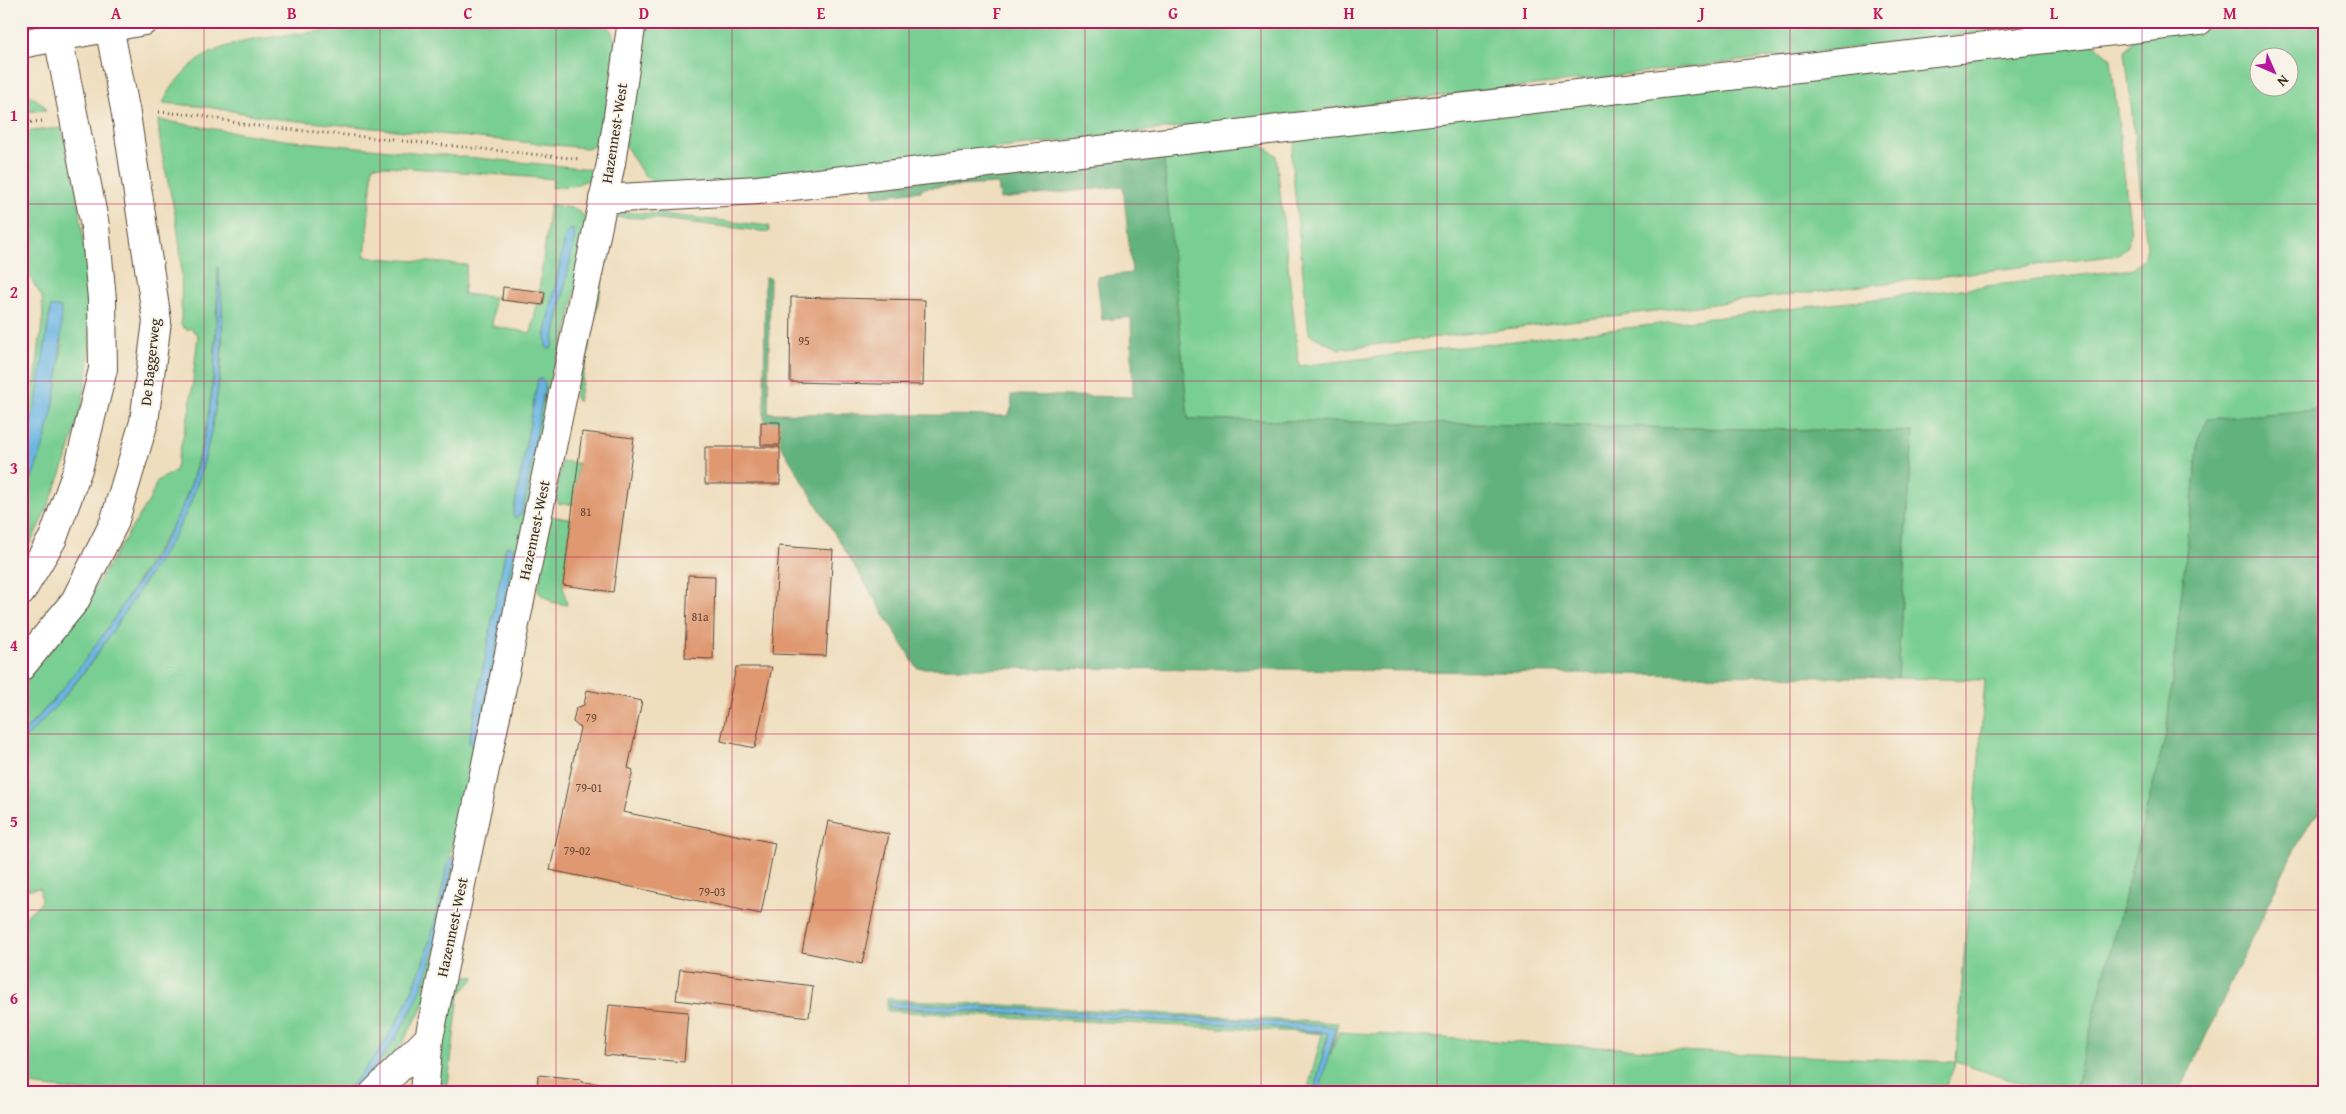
<svg xmlns="http://www.w3.org/2000/svg" width="2346" height="1114" font-family="'Gentium Book Plus',serif">
	<style>
		.green { fill: #79cf93; stroke: #5a7c58; fill-rule: evenodd }
		.forest { fill: #62b27d; stroke: #4e6e4e }
		.water { fill: #69b5e2; stroke: #527080 }
		.building { fill: #df9870 }
		.lines { fill: none; stroke-linecap: round; stroke-linejoin: round }
		.minor-casing { stroke: #564536; stroke-width: 30 }
		.path { stroke: #564536; stroke-width: 3; stroke-dasharray: 1 4; stroke-linecap: butt }
		.minor { stroke: #fff; stroke-width: 28 }
		.grid { fill: none; stroke: #c2185b; stroke-width: 1; stroke-opacity: 0.55 }
		.labels { text-anchor: middle; dominant-baseline: central; stroke-width: 4; stroke-linejoin: round; paint-order: stroke }
		.number-label { font-size: 12px; fill: #644632 }
		.street-label { font-size: 15px; fill: #3b2a1e; stroke: #f7f3e8 }
		.neatline { fill: none; stroke: #c2185b; stroke-width: 2 }
		.grid-label { font-size: 16px; text-anchor: middle; font-weight: bold; fill: #c2185b }
	</style>
	<rect width="100%" height="100%" fill="#f7f3e8"/>
	<filter id="ink" filterUnits="userSpaceOnUse"><feTurbulence type="fractalNoise" baseFrequency=".02" numOctaves="2"/><feDisplacementMap in="SourceGraphic" scale="10" xChannelSelector="R" yChannelSelector="G"/><feConvolveMatrix kernelMatrix="1 2 1 2 8 2 1 2 1" color-interpolation-filters="sRGB"/></filter>
	<filter id="wash" filterUnits="userSpaceOnUse"><feTurbulence type="fractalNoise" baseFrequency=".0096" numOctaves="4" result="noise"/><feDisplacementMap in="SourceGraphic" scale="20" xChannelSelector="R" yChannelSelector="G"/><feGaussianBlur stdDeviation="1.12" result="paint"/><feColorMatrix in="noise" values="0 0 0 0 0 0 0 0 0 0 0 0 0 0 0 0 0 1.4 0 .05"/><feComposite in="paint" operator="in"/></filter>
	<g filter="url(#wash)">
		<rect width="100%" height="100%" fill="#efdebe"/>
		<path class="green" d="M404 21H607L617 45 601 142 592 147 586 148 278 119 208 107 163 103C194 41 244 41 305 33 338 29 371 25 404 21Z
			M647 21H2081L660 188 643 174 625 145Z
			M2259 21H2325V409L2209 419 2199 437 2166 734 2074 1093H2049L1956 1062 1943 1093H1319L1335 1027 1276 1022 890 1002V1008L1263 1026 1328 1033 1314 1093H1307L1322 1034 1301 1032 887 1011V999H893L1338 1023 1330 1056 1338 1032 1651 1050 1956 1062 1985 680 1897 678 1913 432 1188 419 1163 152 1257 141 1276 155 1299 366 2133 269 2145 256 2147 247 2125 51 2136 36ZM2258 58H2288V88H2258Z
			M2091 41 2111 59 2131 234 2126 248 2119 255 1339 349 1309 334 1291 154 1298 136Z
			M21 90 43 104 46 110 21 112Z
			M158 120 284 140 583 168 591 170 595 177 575 185 552 188 553 179 373 165 365 257 467 265 463 294 494 297 492 326 531 333 537 304 543 305 545 292H539L550 204 576 209 589 220 523 559 474 827 455 832 450 854 465 869 427 1000 403 1042 363 1093H352C420 1024 434 950 454 860L452 857 447 865C431 954 408 1027 344 1093H96L21 1084V917H25L41 902 40 888 21 890V742C50 714 78 683 100 650 115 629 127 607 141 586 155 564 172 543 183 519 213 458 232 340 218 274L214 365 208 420 191 484 178 517 94 650 68 684 21 735V686L59 640 80 610 150 499 157 481 175 471 190 407 198 335 190 328 187 330 181 325C181 295 183 264 178 233 173 195 160 159 158 120ZM571 229 574 231V241L552 348 548 349 546 346V333L566 233ZM538 379H542L545 384 526 496 521 514 516 518 513 516ZM511 546 513 550 478 744 472 746 469 742 506 547ZM461 806 466 807 467 813 463 828 457 825V815Z
			M61 128C76 174 81 212 85 259 87 280 90 302 91 323 91 406 60 488 21 561V502L48 429 56 392 62 344 51 306 36 404 21 456V444L35 381 43 315 42 297 21 263V132Z
			M610 212 660 214 769 226V232L660 219 615 217 578 402 574 396Z
			M562 461 578 463 574 504H559L555 497Z
			M551 516 571 519 563 585 567 605 552 602 538 592Z
			M454 973 476 977 459 995 447 1093H433Z"/>
		<path class="forest" d="M1163 152 1188 419 1913 432 1897 678 1280 669 917 668 764 418 765 277 770 278 768 413 1008 416 1012 407 1011 395 1133 397 1131 317 1102 320 1097 277 1132 273 1123 186 1000 199 998 184 921 188V191L874 196 873 187Z
			M2325 409V808L2312 819 2288 862 2179 1093H2074L2166 734 2199 437 2208 419Z"/>
		<path class="water" d="M571 229 574 230V241L552 348 548 349 546 346V333L566 233Z
			M218 267C219 281 222 295 222 308 224 371 211 463 183 519 168 549 147 577 129 606 98 655 64 702 21 742V735C63 694 96 646 128 597 152 561 177 525 191 485 215 416 218 339 218 267Z
			M51 306 61 308C63 375 51 441 21 502V456L36 404Z
			M538 379H542L545 384 526 496 521 514 516 518 513 516Z
			M511 546 514 550 478 744 472 746 469 742 506 547Z
			M452 856 454 859C444 903 437 950 420 992 405 1029 380 1064 352 1093H344C408 1026 431 954 447 865Z
			M890 1002 1276 1022 1336 1027 1319 1093H1314L1328 1033 1263 1026 889 1007Z"/>
		<g id="blocks">
			<path class="building" d="M503 287 545 292 543 305 502 300Z
				M791 297 925 300 923 385 790 382Z
				M761 422H780V445H761Z
				M582 432 634 438 613 592 563 585Z
				M705 447H780V484H705Z
				M779 546 833 550 826 656 772 654Z
				M688 575 715 576 713 659 685 658Z
				M736 667H772L755 748 721 741Z
				M587 690 642 701 628 768 633 770 623 812 775 843 761 914 550 870 580 728 573 722 576 708 584 705Z
				M828 821 889 834 862 964 802 952Z
				M680 969 813 986 809 1017 676 1000Z
				M609 1005 688 1012 684 1062 604 1055Z
				M538 1075 581 1079V1082L604 1084 603 1093H537Z"/>
		</g>
	</g>
	<g filter="url(#ink)">
		<use href="#blocks" fill-opacity="0" stroke="#564536" stroke-width="1"/>
		<g class="lines">
			<g class="minor-casing">
				<path id="minor" d="M21 44 144 21
					M603 199 758 190 2199 21
					M21 592 53 538 79 466 103 369 102 299 95 226 55 21
					M21 667 75 601 114 523 144 422 157 321 126 114 108 21
					M374 1093 429 1038
					M424 1093 429 1038 611 163 632 21"/>
			</g>
			<path class="path" d="M159 112 198 115 247 125 580 159
				M21 123 43 121"/>
			<use href="#minor" class="minor"/>
		</g>
	</g>
	<path class="grid" d="M204 21V1093M380 21V1093M556 21V1093M732 21V1093M909 21V1093M1085 21V1093M1261 21V1093M1437 21V1093M1614 21V1093M1790 21V1093M1966 21V1093M2142 21V1093M21 204H2325M21 381H2325M21 557H2325M21 734H2325M21 910H2325"/>
	<g class="labels">
		<g class="number-label">
			<text x="804" y="340">95</text>
			<text x="586" y="511">81</text>
			<text x="700" y="616">81a</text>
			<text x="591" y="717">79</text>
			<text x="589" y="787">79-01</text>
			<text x="577" y="850">79-02</text>
			<text x="712" y="891">79-03</text>
		</g>
		<g class="street-label">
			<text transform="translate(614 133) rotate(-81)">Hazennest-West</text>
			<text transform="translate(150 362) rotate(-84)">De Baggerweg</text>
			<text transform="translate(534 530) rotate(-78)">Hazennest-West</text>
			<text transform="translate(452 927) rotate(-78)">Hazennest-West</text>
		</g>
	</g>
	<rect width="2346" height="1114" fill="none" stroke="#f7f3e8" stroke-width="55"/>
	<g transform="translate(2274 72) rotate(135)"><circle r="24" fill="#f7f3e8" stroke="#aca397"/>
	<path d="M0-4L9 19L0 12L-9 19Z" fill="#b5179e"/>
	<text y="-8" font-size="14" font-weight="bold" text-anchor="middle" fill="#3b2a1e">N</text>
	</g>
	<rect x="28" y="28" width="2290" height="1058" class="neatline"/>
	<g class="grid-label">
		<text x="116" y="19">A</text>
		<text x="292" y="19">B</text>
		<text x="468" y="19">C</text>
		<text x="644" y="19">D</text>
		<text x="821" y="19">E</text>
		<text x="997" y="19">F</text>
		<text x="1173" y="19">G</text>
		<text x="1349" y="19">H</text>
		<text x="1525" y="19">I</text>
		<text x="1702" y="19">J</text>
		<text x="1878" y="19">K</text>
		<text x="2054" y="19">L</text>
		<text x="2230" y="19">M</text>
		<text x="14" y="121">1</text>
		<text x="14" y="298">2</text>
		<text x="14" y="474">3</text>
		<text x="14" y="651">4</text>
		<text x="14" y="827">5</text>
		<text x="14" y="1004">6</text>
	</g>
</svg>
